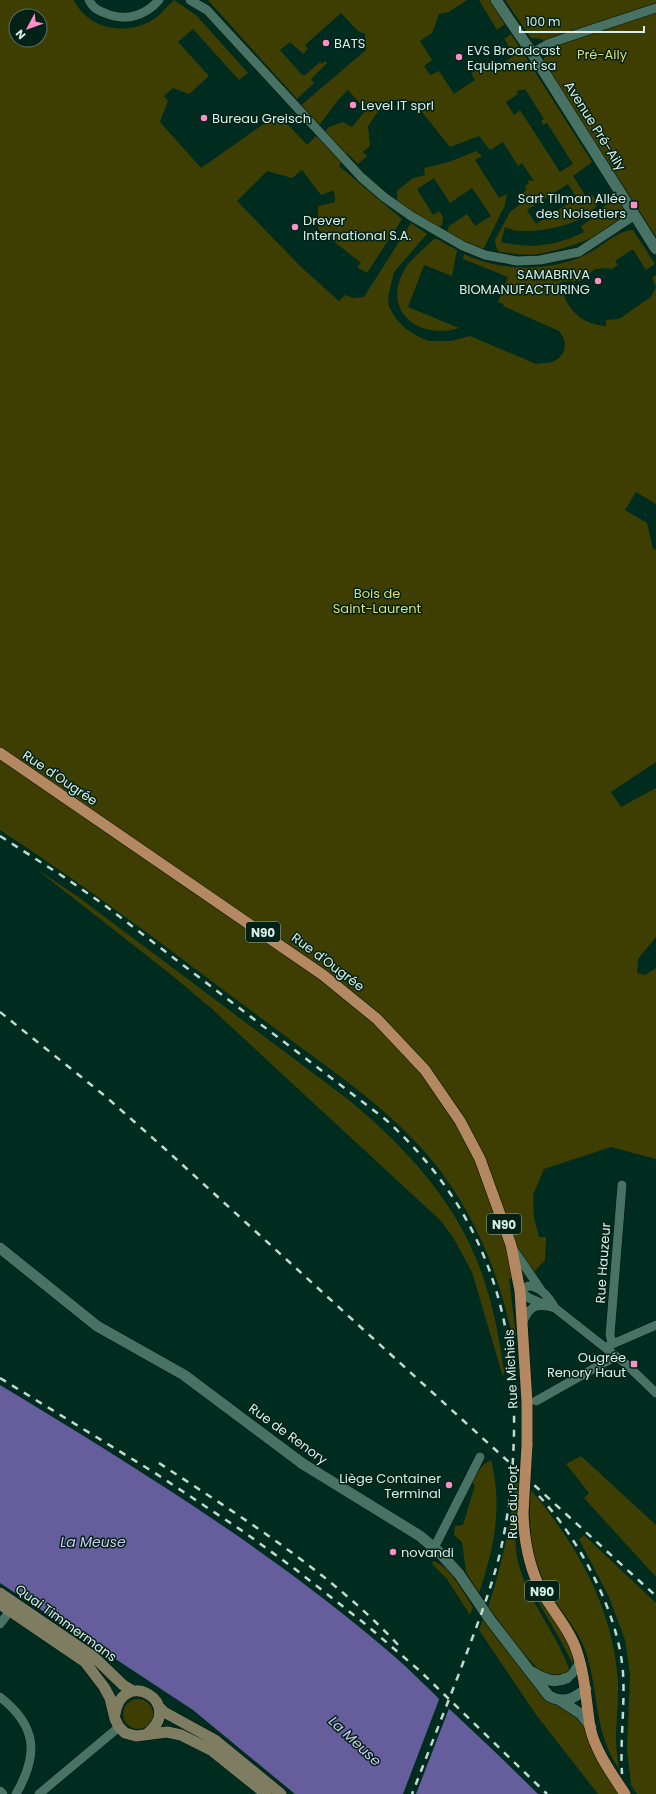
<svg xmlns="http://www.w3.org/2000/svg" width="656" height="1794" font-family="Poppins,sans-serif">
	<style>
		.green { fill: #3e3e03; fill-rule: evenodd }
		.water { fill: #665d9d }
		.pier { fill: #002c20 }
		.lines { fill: none; stroke-linecap: round; stroke-linejoin: round }
		.minor-casing { stroke: #00120b; stroke-width: 10 }
		.tertiary-casing { stroke: #00120b; stroke-width: 12 }
		.secondary-casing { stroke: #00120b; stroke-width: 12 }
		.primary-casing { stroke: #00120b; stroke-width: 12 }
		.minor { stroke: #487263; stroke-width: 9 }
		.tertiary { stroke: #487263; stroke-width: 11 }
		.secondary { stroke: #7e7d62; stroke-width: 11 }
		.primary { stroke: #b48961; stroke-width: 11 }
		.rail { stroke: #c2dad1; stroke-width: 2.5; stroke-dasharray: 7 7; stroke-linecap: butt }
		.primary-bridge-casing { stroke: #00120b; stroke-width: 12; stroke-linecap: butt }
		.primary-bridge { stroke: #b48961; stroke-width: 11 }
		.poi-dot { fill: #fb8fc6; stroke: #022117; stroke-width: 1.5 }
		.labels { text-anchor: middle; dominant-baseline: central; stroke-width: 3; stroke-linejoin: round; paint-order: stroke }
		.shield { fill: #022117; stroke: #98b1a8; stroke-width: 1 }
		.shield-label { font-size: 12px; font-weight: bold; fill: #d9efe6 }
		.poi-label { font-size: 13px; fill: #d9efe6; stroke: #022117; text-anchor: start }
		.park-label { font-size: 13px; fill: #dedf75; stroke: #022117 }
		.street-label { font-size: 13px; fill: #d9efe6; stroke: #022117 }
		.water-label { font-size: 14px; font-style: italic; fill: #cecbf0; stroke: #022117 }
	</style>
	<rect width="100%" height="100%" fill="#002c20"/>
	<path class="green" d="M0 0H74C87 29 127 37 154 19 161 15 167 6 174 0L197 16 248 73 239 80 193 29 178 42 209 76 189 94 173 88 164 96 168 101 160 122 201 168 278 114 307 145 316 136 318 138 329 127 343 122 352 127 366 110 348 90 339 99 317 128 299 107 366 50 365 34 358 31 341 13 305 45 308 49 303 54 290 42 280 50 302 75H305L320 62 322 64 325 61 327 63 311 79 314 83 297 99 208 0H467L449 12 439 14 432 33 420 41 432 60 424 66 430 75 439 71 454 94 475 80 471 73 495 61 498 66 515 55 504 39 511 34 592 162 573 176 587 198 593 195 597 205C584 225 542 232 520 231 515 231 509 229 505 227L501 242C530 249 557 246 584 232L581 226C596 218 600 205 615 200L620 202C622 205 624 209 624 213 623 232 555 252 538 254 524 256 512 253 499 252L496 247 495 240 510 212 522 203 519 197 526 190 525 186 529 183 527 180 534 181 522 163 518 166 503 142 490 150 479 136 450 147 413 101 394 100 377 113 368 126 370 146 363 152 367 156 358 164 347 153 339 166 402 219 367 273 357 267 361 263 318 229V206L335 202 334 190 321 195 302 170 292 178 267 171 237 201 301 267 339 301 345 295 353 298 364 297 411 223 427 234 394 272 388 297 389 307 397 320 406 329 419 337 429 341H451L470 336 536 364C542 362 547 364 552 362 566 357 569 342 559 331L503 306 504 304 498 302 508 277 463 259 464 254C501 272 551 272 587 254 603 246 616 231 633 230L655 264 646 270 633 249 615 261 618 265 610 270 609 268 595 269 581 281 560 282C564 306 580 325 606 326V320L619 319 651 297 656 287 652 278 656 275V504L636 492 625 510 647 523 653 549 656 550V762L611 792 621 807 656 788V937L638 959 637 973 645 975 656 968V1159L611 1147 544 1169 533 1195 534 1218 539 1237H546L545 1260 534 1272 509 1279 516 1336H512C499 1272 473 1210 431 1159 385 1104 322 1064 265 1021 178 956 91 889 0 830ZM16 16H40V40H16ZM525 89 544 119 541 121 543 125 547 123 573 164 560 172 520 110 514 115 506 102 518 94 516 91ZM568 184 577 198 536 224 527 210Z
		M479 0H490L505 24 497 30Z
		M505 0H656V237L543 61 549 48 542 39 531 38Z
		M476 151 482 156 475 160 499 198 507 194 505 205 483 250 468 244 447 231 449 226 467 214 475 226 491 216 472 188 450 203 434 178 417 189 433 215 439 211 443 217 442 225 437 229 397 201V191L413 178 425 175 424 168 449 162Z
		M435 238 457 250 452 276 424 265 408 307 459 328C421 340 381 313 404 271 409 260 426 247 435 238Z
		M35 868 77 896 349 1100C409 1150 463 1209 486 1286 495 1314 500 1343 504 1372L503 1377 472 1272 454 1239 441 1221 212 1009 174 977Z
		M581 1456 656 1525V1577L584 1498 589 1493 566 1464Z
		M491 1460C503 1506 494 1549 479 1593L466 1572 462 1542 454 1535 455 1526 463 1525 475 1485 471 1482 483 1465Z
		M515 1483H519C517 1507 513 1534 517 1557 524 1596 557 1633 570 1671L569 1674 545 1677 518 1647 488 1607C502 1566 510 1526 515 1483Z
		M531 1490C577 1545 613 1608 618 1681 619 1700 616 1720 616 1739 616 1749 618 1759 619 1769 592 1729 600 1689 584 1647 576 1627 561 1612 550 1593 531 1561 528 1527 531 1490Z
		M584 1535 656 1603V1794H637L631 1785 627 1749 630 1674 625 1640 609 1597 579 1539Z
		M433 1561C449 1565 464 1593 473 1607L470 1615 447 1579 432 1564Z
		M527 1577C532 1587 537 1597 544 1607 556 1624 573 1643 573 1665 560 1635 539 1608 527 1577Z
		M483 1619 542 1695 580 1718 618 1794H598L537 1716 479 1630Z
		M123 1714a15 15 0 1 1 30 0a15 15 0 1 1-30 0Z"/>
	<path class="water" d="M0 1385C137 1468 274 1552 395 1657 411 1671 427 1687 442 1702 474 1732 506 1762 538 1794H295L193 1710 0 1583Z"/>
	<path class="pier" d="M440 1697 450 1706 416 1794H403Z"/>
	<g class="lines">
		<g class="minor-casing">
			<path id="minor" d="M89 0C93 8 97 10 105 13 125 22 145 16 159 0
				M190 0 207 10 361 177 384 197 411 216 463 246 485 255 517 261 540 260 579 252 635 215
				M532 53 550 43 656 8
				M513 1249 541 1290
				M543 1304 529 1298 520 1291 528 1286C541 1286 549 1298 555 1308
				M523 1321C531 1304 538 1303 555 1308L626 1364 656 1393
				M612 1343 610 1335 622 1185
				M608 1346 656 1325
				M536 1401 616 1356
				M434 1548 480 1457
				M0 1624 10 1611
				M567 1678 572 1674 580 1662
				M0 1697C37 1726 39 1754 16 1794
				M0 1791 3 1794
				M39 1794 119 1727"/>
		</g>
		<g class="tertiary-casing">
			<path id="tertiary" d="M496 0 532 53 656 249
				M0 1248 97 1326 184 1375 303 1464 420 1536 440 1553 459 1574 491 1621 549 1696C564 1704 573 1699 586 1689
				M532 1672C544 1679 553 1684 567 1678
				M561 1701 581 1714 591 1727"/>
		</g>
		<g class="secondary-casing">
			<path id="secondary" d="M0 1593 94 1657 123 1685 133 1691
				M0 1604 85 1662 104 1687 110 1698 115 1719 119 1727 125 1733 136 1736 167 1732 181 1735 211 1750 266 1794
				M159 1707 164 1712 215 1740 281 1794
				M115 1714C123 1666 186 1703 147 1734"/>
		</g>
		<g class="primary-casing">
			<path id="primary" d="M0 753 323 975 377 1019 425 1070 460 1121 480 1159 511 1245 520 1291 527 1402V1445
				M523 1513C524 1540 529 1568 542 1592 553 1612 569 1628 576 1649 585 1674 586 1701 590 1727 595 1751 612 1774 625 1794"/>
		</g>
		<use href="#minor" class="minor"/>
		<use href="#tertiary" class="tertiary"/>
		<use href="#secondary" class="secondary"/>
		<use href="#primary" class="primary"/>
		<path class="rail" d="M0 836 67 879 103 904 385 1119C480 1205 516 1307 514 1433 513 1475 509 1516 499 1557 489 1596 474 1633 460 1671 444 1712 428 1753 412 1794
			M0 1012 105 1096 164 1148 656 1596
			M0 1378 155 1473 244 1532 295 1569 364 1623 420 1671 547 1794
			M159 1463C244 1519 332 1573 401 1648
			M539 1496C579 1539 619 1613 623 1673 625 1706 620 1740 622 1774"/>
		<g class="primary-bridge-casing">
			<path id="primary-bridge" d="M523 1513 527 1445"/>
		</g>
		<use href="#primary-bridge" class="primary-bridge"/>
	</g>
	<g class="poi-dot">
		<circle cx="326" cy="43" r="4"/>
		<circle cx="459" cy="57" r="4"/>
		<circle cx="353" cy="105" r="4"/>
		<circle cx="204" cy="118" r="4"/>
		<rect x="630" y="201" width="8" height="8" rx="2"/>
		<circle cx="295" cy="227" r="4"/>
		<circle cx="598" cy="281" r="4"/>
		<rect x="630" y="1360" width="8" height="8" rx="2"/>
		<circle cx="449" cy="1485" r="4"/>
		<circle cx="393" cy="1552" r="4"/>
	</g>
	<g class="labels">
		<g class="shield">
			<rect x="246" y="922" width="34" height="20" rx="3"/>
			<rect x="487" y="1214" width="34" height="20" rx="3"/>
			<rect x="525" y="1581" width="34" height="20" rx="3"/>
		</g>
		<g class="shield-label">
			<text x="263" y="932">N90</text>
			<text x="504" y="1224">N90</text>
			<text x="542" y="1591">N90</text>
		</g>
		<g class="poi-label">
			<text x="334" y="43">BATS</text>
			<text x="467" y="50">EVS Broadcast<tspan x="467" dy="15">Equipment sa</tspan></text>
			<text x="361" y="105">Level IT sprl</text>
			<text x="212" y="118">Bureau Greisch</text>
			<text x="626" y="198" text-anchor="end">Sart Tilman Allée<tspan x="626" dy="15">des Noisetiers</tspan></text>
			<text x="303" y="220">Drever<tspan x="303" dy="15">International S.A.</tspan></text>
			<text x="590" y="274" text-anchor="end">SAMABRIVA<tspan x="590" dy="15">BIOMANUFACTURING</tspan></text>
			<text x="626" y="1357" text-anchor="end">Ougrée<tspan x="626" dy="15">Renory Haut</tspan></text>
			<text x="441" y="1478" text-anchor="end">Liège Container<tspan x="441" dy="15">Terminal</tspan></text>
			<text x="401" y="1552">novandi</text>
		</g>
		<g class="park-label">
			<text x="602" y="54">Pré-Aily</text>
			<text x="377" y="593">Bois de<tspan x="377" dy="15">Saint-Laurent</tspan></text>
		</g>
		<g class="street-label">
			<text transform="translate(595 126) rotate(58)">Avenue Pré-Aily</text>
			<text transform="translate(60 778) rotate(34)">Rue d'Ougrée</text>
			<text transform="translate(328 962) rotate(37)">Rue d'Ougrée</text>
			<text transform="translate(603 1263) rotate(-86)">Rue Hauzeur</text>
			<text transform="translate(511 1369) rotate(-93)">Rue Michiels</text>
			<text transform="translate(288 1434) rotate(36)">Rue de Renory</text>
			<text transform="translate(512 1502) rotate(-90)">Rue du Port</text>
			<text transform="translate(66 1623) rotate(36)">Quai Timmermans</text>
		</g>
		<g class="water-label">
			<text x="93" y="1542">La Meuse</text>
			<text transform="translate(355 1741) rotate(43)">La Meuse</text>
		</g>
	</g>
	<g transform="translate(28 28) rotate(229)"><circle r="19" fill="#022117" stroke="#58736a"/>
	<path d="M0-3L7 15L0 10L-7 15Z" fill="#fb8fc6"/>
	<text y="-6" font-size="11" font-weight="bold" text-anchor="middle" fill="#d9efe6">N</text>
	</g>
	<path d="M520 26v6h124v-6" fill="none" stroke="#d9efe6" stroke-width="2"/>
	<text x="526" y="26" font-size="12" fill="#d9efe6" stroke="#022117" stroke-width="3" paint-order="stroke">100 m</text>
</svg>
